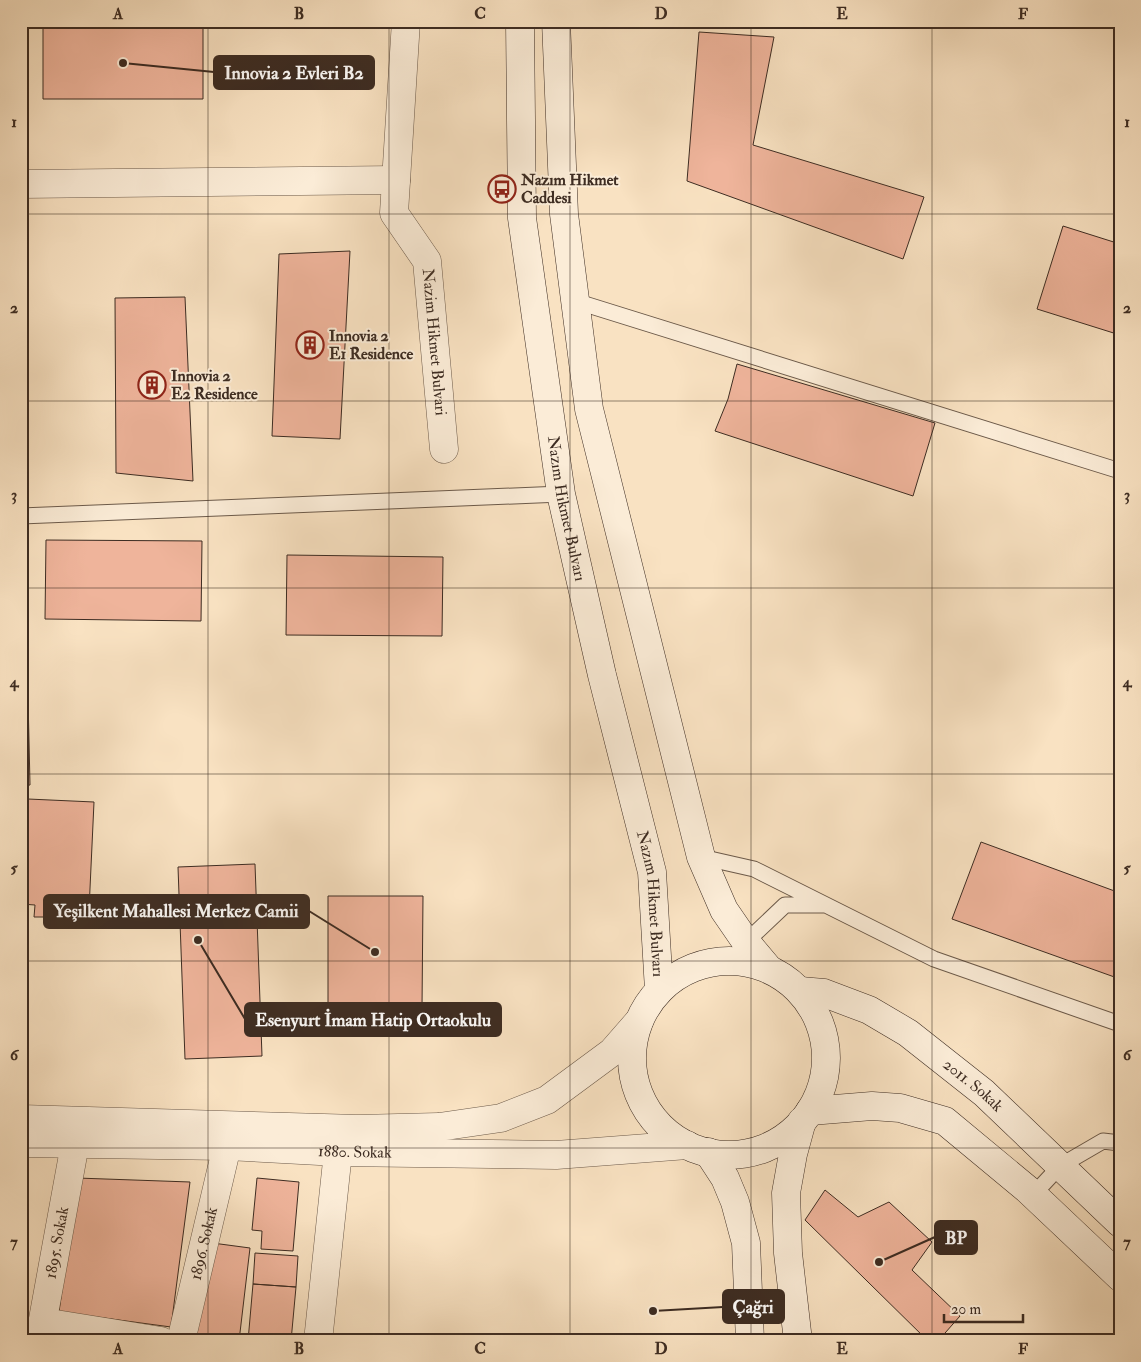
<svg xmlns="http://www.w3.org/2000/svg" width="1141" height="1362" font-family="'IM FELL Double Pica',serif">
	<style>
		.building { fill: #efb49b; stroke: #3d2c22 }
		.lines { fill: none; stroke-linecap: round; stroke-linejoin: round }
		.lane-casing { stroke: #6c5a4a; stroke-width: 17 }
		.street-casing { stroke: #6c5a4a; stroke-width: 29 }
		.secondary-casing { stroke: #3d2c22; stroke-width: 29 }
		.lane { stroke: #fbecd7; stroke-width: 15 }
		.street { stroke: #fbecd7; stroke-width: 28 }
		.secondary { stroke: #fbecd7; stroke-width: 28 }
		.grid { fill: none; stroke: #3d2c22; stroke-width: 1; stroke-opacity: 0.55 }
		.labels { text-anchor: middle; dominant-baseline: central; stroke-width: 4; stroke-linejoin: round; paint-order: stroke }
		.poi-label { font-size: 16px; font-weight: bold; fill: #3d2c22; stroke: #fbecd7; text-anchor: start }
		.street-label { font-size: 16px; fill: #3d2c22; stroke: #fbecd7 }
		.leader { fill: none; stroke: #3d2c22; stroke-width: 2 }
		.callout-dot { fill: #3d2c22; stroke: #fbecd7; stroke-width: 2 }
		.callout { fill: #3d2c22; stroke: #3d2c22; stroke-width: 2 }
		.callout-label { font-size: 18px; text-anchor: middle; font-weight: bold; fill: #fff }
		.neatline { fill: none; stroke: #3d2c22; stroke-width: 2 }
		.grid-label { font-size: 16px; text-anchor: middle; font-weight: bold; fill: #3d2c22 }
	</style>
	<rect width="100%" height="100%" fill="#f9e2c2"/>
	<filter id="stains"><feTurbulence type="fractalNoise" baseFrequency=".004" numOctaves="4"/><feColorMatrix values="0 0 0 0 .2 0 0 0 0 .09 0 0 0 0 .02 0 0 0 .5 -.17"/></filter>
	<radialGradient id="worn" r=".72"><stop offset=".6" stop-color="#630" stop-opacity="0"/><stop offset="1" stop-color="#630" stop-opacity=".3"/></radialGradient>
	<path class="building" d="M43 26H203V99H43Z
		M699 32 774 37 753 145 924 197 903 259 687 181Z
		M1063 226 1120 244V335L1037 309Z
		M350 251 340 439 272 436 279 254Z
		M185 297 193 481 116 473 115 298Z
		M737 364 935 423 913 496 715 431 728 399Z
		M46 540 202 541 201 621 45 619Z
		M287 555 443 557 442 636 286 635Z
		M21 697H28L30 785 21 786Z
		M28 799 94 802 89 910 53 908 52 917H34L35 905 21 904V821H27Z
		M981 842 1120 893V979L952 919Z
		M255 864 262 1056 185 1059 178 867Z
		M328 896H423L422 1008H328Z
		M77 1178 190 1182 171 1327 59 1312Z
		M257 1178 299 1182 293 1251 261 1249 262 1231 252 1230Z
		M825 1190 858 1217 889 1202 932 1242 912 1270 960 1316 938 1341H928L805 1220Z
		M205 1242 250 1248 239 1341H193Z
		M255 1253 298 1256 296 1287 253 1284Z
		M253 1284 296 1287 291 1341H248Z"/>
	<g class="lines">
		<g class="lane-casing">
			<path id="lane" d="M575 301 1120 471
				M21 516 561 494
				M701 857 754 869 934 959 1120 1024
				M746 942 785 905H823
				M1033 1195 1060 1166 1103 1141 1120 1143"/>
		</g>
		<g class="street-casing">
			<g id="street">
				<path id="s1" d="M406 21 394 213 427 261 444 449"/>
				<path d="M21 184 396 180"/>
				<path d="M21 1119 358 1129 439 1127 501 1118 547 1100 612 1052 639 1021"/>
				<path id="s2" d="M21 1143 227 1146 338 1152 556 1155 687 1145"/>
				<path d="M43 1322 161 1341"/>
				<path id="s3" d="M39 1341 75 1144"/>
				<path id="s4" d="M181 1341 227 1146"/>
				<path d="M318 1341 338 1152"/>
			</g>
		</g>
		<g class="secondary-casing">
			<g id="secondary">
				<path id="s5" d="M520 21 522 218 561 494 602 675 652 872 659 990"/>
				<path d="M556 21 564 214 589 409 701 857 724 910 746 942 768 968"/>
				<circle cx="729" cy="1058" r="97"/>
				<path id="s6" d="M800 991 824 993 869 1010 908 1033 984 1093 1120 1223"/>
				<path d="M810 1111 872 1106 900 1108 945 1121 1027 1189 1120 1277"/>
				<path d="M708 1152 725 1178 735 1202 746 1243 750 1341"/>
				<path d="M798 1341 788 1253 786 1193 793 1154 802 1121"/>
			</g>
		</g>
		<use href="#lane" class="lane"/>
		<use href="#street" class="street"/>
		<use href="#secondary" class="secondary"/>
	</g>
	<path class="grid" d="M208 21V1341M389 21V1341M570 21V1341M751 21V1341M932 21V1341M21 214H1120M21 401H1120M21 588H1120M21 774H1120M21 961H1120M21 1148H1120"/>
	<defs>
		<g id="bus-ring" transform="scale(1.4375)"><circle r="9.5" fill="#fbecd7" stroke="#8f2418" stroke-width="1.5"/><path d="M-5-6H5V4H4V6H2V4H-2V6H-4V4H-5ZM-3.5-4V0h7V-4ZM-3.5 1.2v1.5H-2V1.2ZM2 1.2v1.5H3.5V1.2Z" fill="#8f2418"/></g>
		<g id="building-ring" transform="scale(1.4375)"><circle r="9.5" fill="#fbecd7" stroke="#8f2418" stroke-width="1.5"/><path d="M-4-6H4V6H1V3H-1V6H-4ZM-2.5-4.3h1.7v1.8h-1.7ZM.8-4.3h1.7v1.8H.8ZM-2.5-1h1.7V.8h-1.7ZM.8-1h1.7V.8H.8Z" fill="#8f2418"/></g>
	</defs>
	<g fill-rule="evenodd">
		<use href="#bus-ring" x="502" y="189"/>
		<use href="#building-ring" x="310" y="345"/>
		<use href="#building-ring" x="152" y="385"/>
	</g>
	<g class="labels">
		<g class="poi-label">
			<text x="521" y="180">Nazım Hikmet<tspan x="521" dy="18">Caddesi</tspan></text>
			<text x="329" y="336">Innovia 2<tspan x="329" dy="18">E1 Residence</tspan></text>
			<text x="171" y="376">Innovia 2<tspan x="171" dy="18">E2 Residence</tspan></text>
		</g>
		<g class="street-label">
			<text stroke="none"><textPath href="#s1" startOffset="332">Nazim Hikmet Bulvari</textPath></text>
			<text stroke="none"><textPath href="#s5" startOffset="491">Nazım Hikmet Bulvarı</textPath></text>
			<text stroke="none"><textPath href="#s5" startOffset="896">Nazım Hikmet Bulvarı</textPath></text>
			<text stroke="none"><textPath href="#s6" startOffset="201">2011. Sokak</textPath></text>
			<text stroke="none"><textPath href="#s2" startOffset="334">1880. Sokak</textPath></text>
			<text stroke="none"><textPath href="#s3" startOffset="100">1895. Sokak</textPath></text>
			<text stroke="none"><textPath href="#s4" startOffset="100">1896. Sokak</textPath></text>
		</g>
	</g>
	<path class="leader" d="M123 63L214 72M375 952L309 911M198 940L245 1019M879 1262L935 1237M653 1311L723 1307"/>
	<g class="callout-dot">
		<circle cx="123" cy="63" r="5"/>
		<circle cx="375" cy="952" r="5"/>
		<circle cx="198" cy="940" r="5"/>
		<circle cx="879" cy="1262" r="5"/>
		<circle cx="653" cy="1311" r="5"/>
	</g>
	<g class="callout">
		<rect x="214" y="56" width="160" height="33" rx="5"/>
		<rect x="44" y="895" width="265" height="33" rx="5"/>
		<rect x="245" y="1003" width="256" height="33" rx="5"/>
		<rect x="935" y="1221" width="42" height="33" rx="5"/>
		<rect x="723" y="1290" width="61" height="33" rx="5"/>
	</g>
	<g class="callout-label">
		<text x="294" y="79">Innovia 2 Evleri B2</text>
		<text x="176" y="917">Yeşilkent Mahallesi Merkez Camii</text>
		<text x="373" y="1026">Esenyurt İmam Hatip Ortaokulu</text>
		<text x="956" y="1244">BP</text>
		<text x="753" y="1313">Çağri</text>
	</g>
	<rect width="1141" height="1362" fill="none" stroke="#f9e2c2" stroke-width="55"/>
	<path d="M944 1314v8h79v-8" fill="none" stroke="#3d2c22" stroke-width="2.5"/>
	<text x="951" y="1314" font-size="15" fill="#3d2c22" stroke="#fbecd7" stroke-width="4" paint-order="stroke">20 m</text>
	<rect x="28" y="28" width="1086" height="1306" class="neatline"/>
	<g class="grid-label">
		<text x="118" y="19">A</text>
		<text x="299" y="19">B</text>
		<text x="480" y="19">C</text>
		<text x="661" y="19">D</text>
		<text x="842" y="19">E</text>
		<text x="1023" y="19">F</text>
		<text x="14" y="127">1</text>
		<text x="1127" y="127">1</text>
		<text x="14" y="313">2</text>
		<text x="1127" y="313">2</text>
		<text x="14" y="500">3</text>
		<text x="1127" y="500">3</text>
		<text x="14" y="687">4</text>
		<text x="1127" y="687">4</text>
		<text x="14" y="873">5</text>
		<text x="1127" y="873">5</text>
		<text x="14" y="1060">6</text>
		<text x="1127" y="1060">6</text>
		<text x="14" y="1247">7</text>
		<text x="1127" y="1247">7</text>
		<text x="118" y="1354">A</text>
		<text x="299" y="1354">B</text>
		<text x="480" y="1354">C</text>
		<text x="661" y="1354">D</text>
		<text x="842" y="1354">E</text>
		<text x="1023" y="1354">F</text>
	</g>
	<rect width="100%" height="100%" filter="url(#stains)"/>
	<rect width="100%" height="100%" fill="url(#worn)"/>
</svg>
